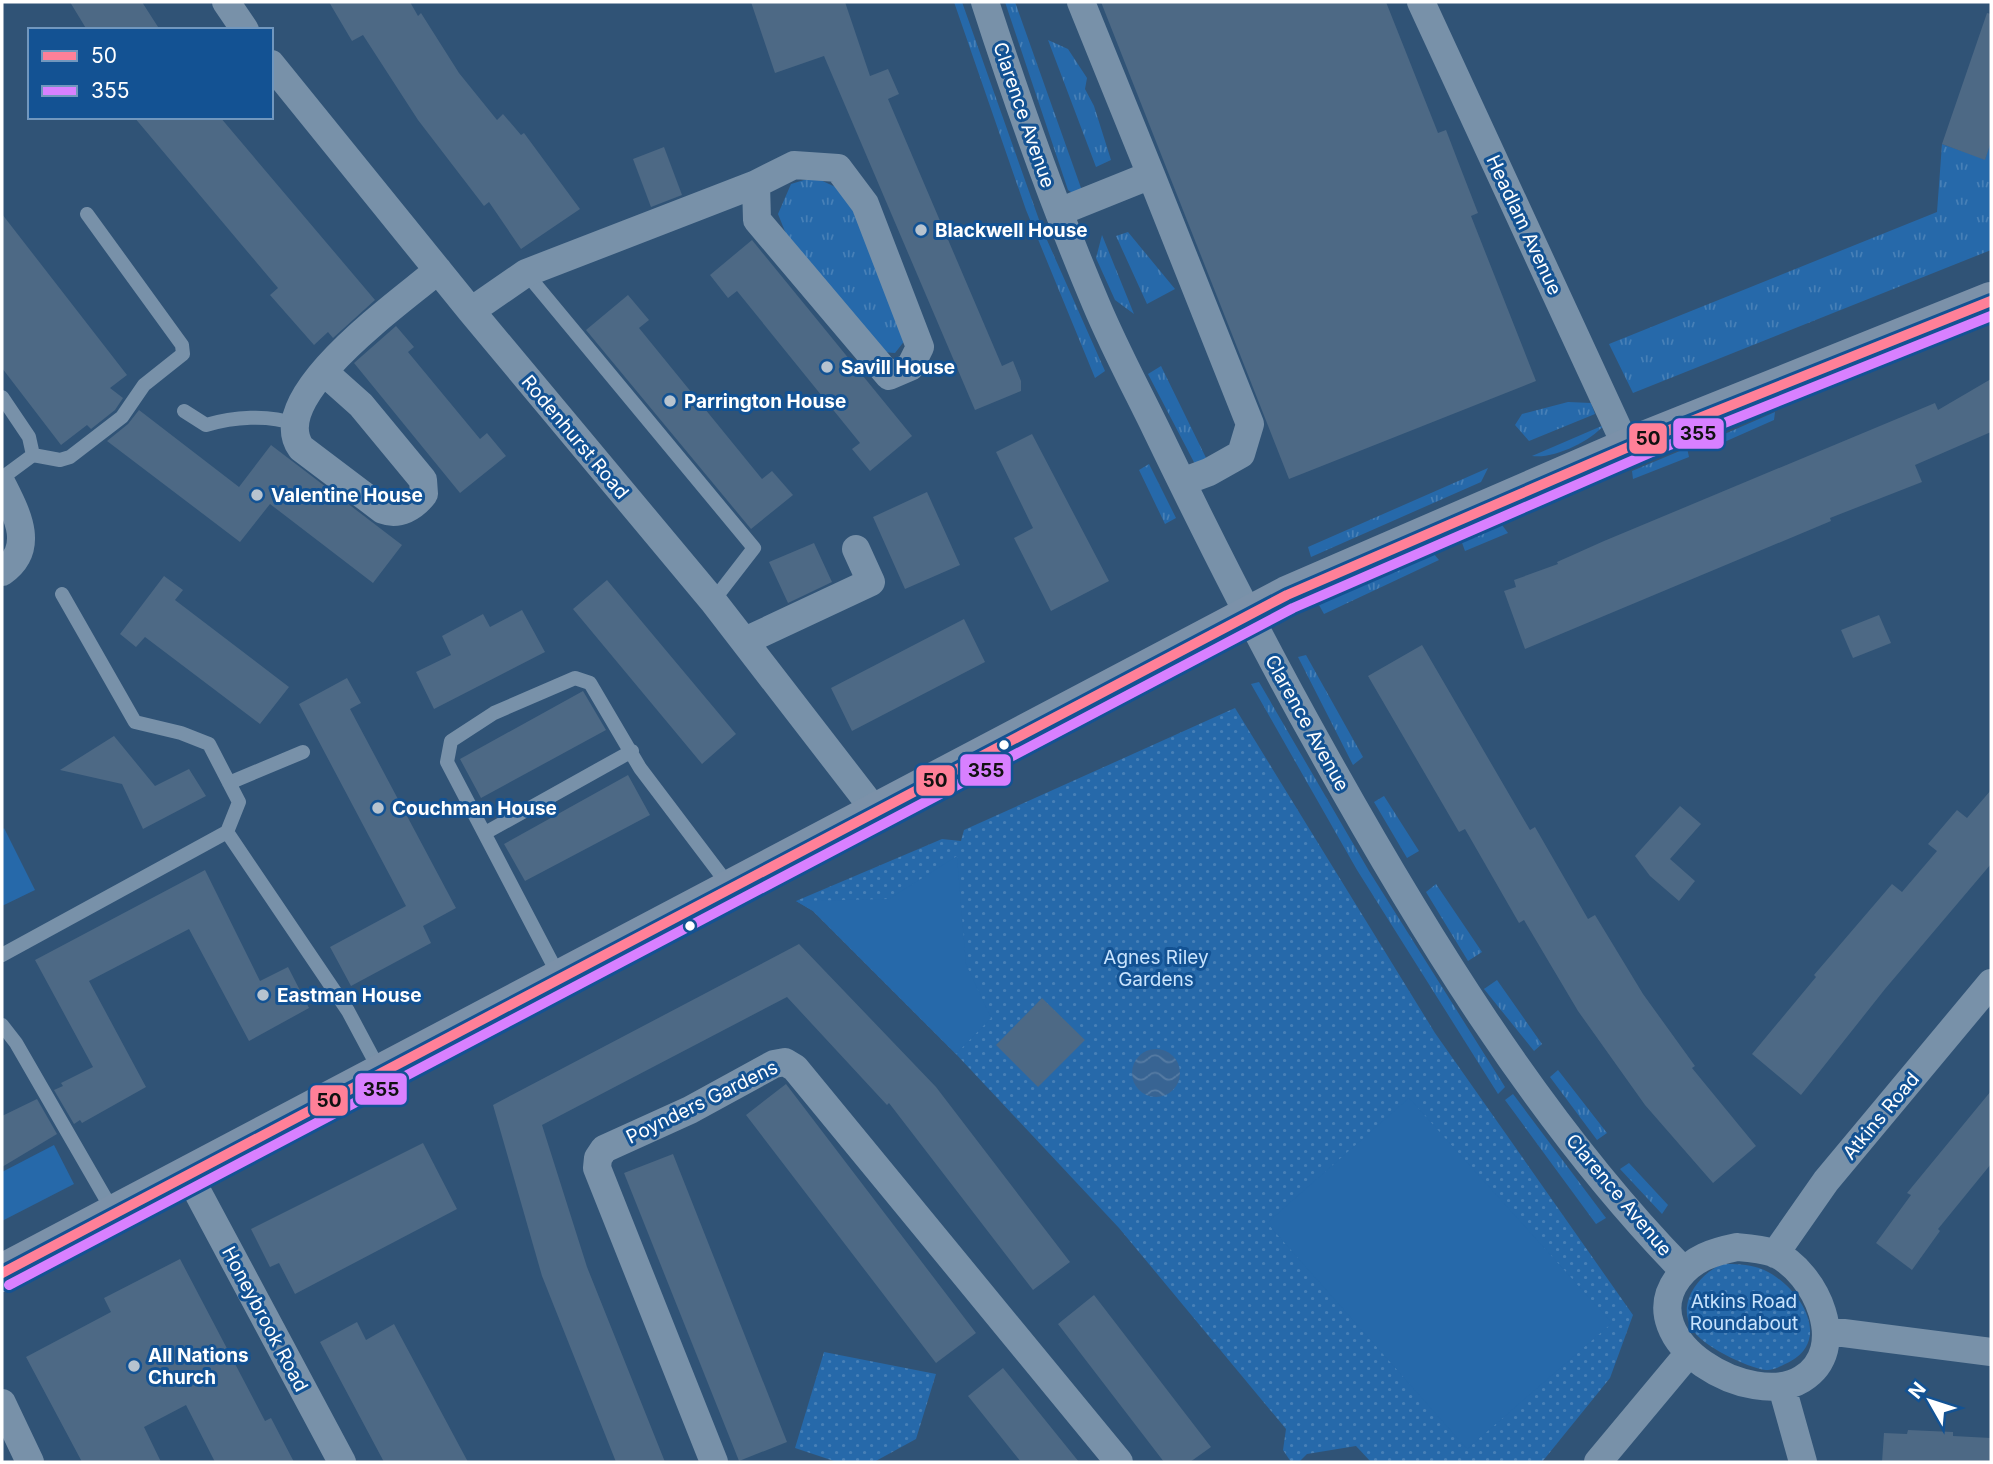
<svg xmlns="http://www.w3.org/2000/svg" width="1993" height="1464" font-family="Inter,sans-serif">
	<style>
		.grass { fill: url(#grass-tufts) }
		.park { fill: url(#park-dots) }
		.garden { fill: #2669aa }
		.water { fill: url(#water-waves) }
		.building { fill: #4d6985 }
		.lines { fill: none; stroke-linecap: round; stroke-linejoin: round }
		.lane { stroke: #7891a9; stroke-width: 14 }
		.street { stroke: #7891a9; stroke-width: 28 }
		.highway { stroke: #7b91a9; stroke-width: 38 }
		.bus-1-casing { stroke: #135293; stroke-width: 16 }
		.bus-2-casing { stroke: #135293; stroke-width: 16 }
		.bus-1 { stroke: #ff8098; stroke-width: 10 }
		.bus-2 { stroke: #d880ff; stroke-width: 10 }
		.poi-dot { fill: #b7c3cf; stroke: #135293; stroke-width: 2.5 }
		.bus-dot { fill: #fff; stroke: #135293; stroke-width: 2.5 }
		.labels { text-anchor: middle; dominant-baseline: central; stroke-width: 6; stroke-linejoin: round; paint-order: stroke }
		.street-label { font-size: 19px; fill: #fff; stroke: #135293 }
		.poi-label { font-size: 19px; font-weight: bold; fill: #fff; stroke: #135293; text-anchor: start }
		.park-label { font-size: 19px; fill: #c8e3fd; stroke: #135293 }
		.line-badge { stroke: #135293; stroke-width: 2.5 }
		.pale-badge-label { font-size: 19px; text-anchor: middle; font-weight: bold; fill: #111 }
	</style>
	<defs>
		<pattern id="grass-tufts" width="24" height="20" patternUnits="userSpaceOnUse" patternTransform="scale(1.75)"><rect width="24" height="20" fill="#2669aa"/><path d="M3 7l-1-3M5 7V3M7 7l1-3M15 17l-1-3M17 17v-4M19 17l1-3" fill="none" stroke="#4780b7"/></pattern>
		<pattern id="park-dots" width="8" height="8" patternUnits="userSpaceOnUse" patternTransform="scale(1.75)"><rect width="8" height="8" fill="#2669aa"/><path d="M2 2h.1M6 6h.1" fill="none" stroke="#4780b7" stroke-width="1.8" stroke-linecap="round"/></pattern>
		<pattern id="water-waves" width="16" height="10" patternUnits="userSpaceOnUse" patternTransform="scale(1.75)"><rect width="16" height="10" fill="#386493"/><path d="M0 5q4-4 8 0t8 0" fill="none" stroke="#567ba3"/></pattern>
	</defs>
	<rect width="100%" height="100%" fill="#305376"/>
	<path class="grass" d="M954 2H962L1043 231 1105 371 1095 378 1026 210Z
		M1005 2H1015L1086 202 1068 190Z
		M1048 40 1068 49 1087 78 1085 89 1094 106 1111 160 1096 167Z
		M1991 142V250L1633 393 1609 344 1937 212 1942 144 1985 159Z
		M814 177 844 191 909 335 895 353 882 352 790 244 778 214 791 184Z
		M1128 232 1175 289 1147 304 1116 236Z
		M1102 235 1134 314 1115 300 1096 258Z
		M1161 366 1208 462 1197 468 1148 374Z
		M1568 402 1591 403 1595 414 1529 441 1515 425 1522 414Z
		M1775 412 1774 420 1722 443 1720 436Z
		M1604 425C1590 442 1553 459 1532 456Z
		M1687 448 1689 457 1633 479 1632 471Z
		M1149 464 1176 518 1165 524 1139 470Z
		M1488 468 1481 482 1311 557 1308 547Z
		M1502 525 1508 533 1465 551 1461 540Z
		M1433 553 1439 560 1324 614 1319 605Z
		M1306 655 1363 757 1353 765 1298 657Z
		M1259 682 1369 871 1505 1087 1498 1094 1357 870 1251 684Z
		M1384 796 1419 851 1407 858 1374 802Z
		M1436 884 1482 952 1468 961 1426 892Z
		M1497 980 1542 1044 1534 1051 1484 989Z
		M1558 1070 1607 1133 1597 1140 1550 1077Z
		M1513 1094 1606 1218 1596 1224 1505 1100Z
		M1629 1163 1668 1205 1662 1214 1620 1169Z"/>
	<path class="park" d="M1235 708 1435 1033 1633 1315 1610 1378 1542 1462H1371L1356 1446 1307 1454 1299 1462H1291L1283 1450 1286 1429 1119 1228 956 1054 813 911 796 901 942 839 961 841 964 830Z
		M1722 1264C1735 1264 1747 1264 1759 1268 1794 1280 1835 1336 1791 1361 1785 1364 1773 1371 1766 1370 1747 1368 1701 1345 1692 1329 1676 1302 1700 1274 1722 1264Z
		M824 1352 936 1374 916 1439 874 1462H837L795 1448Z"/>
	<path class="garden" d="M4 828 35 890 2 906V830Z
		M957 856 966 964 991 1018 956 1054 813 911 796 901 889 899Z
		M1409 1098 1612 1323 1467 1449 1267 1223Z
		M54 1145 74 1184 2 1221V1172Z"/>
	<path class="water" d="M1132 1073a24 24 0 1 1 48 0a24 24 0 1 1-48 0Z"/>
	<path class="building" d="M70 2H142L160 30H87Z
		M329 2H410L418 16 421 13 459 73 497 120 503 114 521 135 524 133 580 209 521 249 489 202 484 206 418 120 363 35 352 41Z
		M751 2H845L870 76 888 69 899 94 888 99 1002 366 1013 361 1021 381V391L975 410 824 56 775 73Z
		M1101 2H1386L1438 133 1446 130 1459 164 1478 213 1471 216 1536 381 1289 479Z
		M1987 13 1991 14V142L1985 160 1942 144Z
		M134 117H220L375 300 333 338 328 332 314 345 270 295 278 288Z
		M664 147 682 195 651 207 633 159Z
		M2 214 127 375 110 388 123 398 115 410 91 429 87 425 61 445 2 368Z
		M752 240 912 436 870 471 852 449 860 443 737 291 728 298 710 275Z
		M628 295 649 320 639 328 762 479 772 471 793 495 751 529 586 330Z
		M396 326 414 347 408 352 480 439 487 433 506 456 460 493 354 363Z
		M1991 379V432L1915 465 1922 482 1830 518 1831 521 1525 649 1504 591 1516 587 1514 580 1558 564 1557 562 1604 541 1935 403 1938 410Z
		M139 410 239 487 271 445 402 545 373 583 270 504 240 542 107 441 128 424Z
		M1032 434 1109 581 1051 611 1014 538 1033 528 996 452Z
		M927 492 960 565 905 589 873 517Z
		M814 543 832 582 788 603 769 562Z
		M164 576 183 590 175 600 289 687 260 724 145 637 136 647 120 634Z
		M607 580 736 734 702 764 573 609Z
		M522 610 545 652 434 709 416 672 451 655 442 636 483 614 490 627Z
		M1879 615 1891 643 1853 658 1841 630Z
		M964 619 985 662 852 731 831 688Z
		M1422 645 1530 830 1535 827 1588 919 1595 915 1643 994 1695 1066 1692 1068 1756 1146 1713 1183 1645 1105 1578 1011 1524 920 1519 923 1465 829 1459 832 1368 676Z
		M347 678 361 703 350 709 456 908 423 926 431 943 351 986 330 947 406 906 299 704Z
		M583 691 606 730 481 798 460 759Z
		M114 736 155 786 189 769 206 796 143 829 122 784 60 770Z
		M628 775 650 815 525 881 504 844Z
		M1991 790V864L1885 989 1801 1095 1752 1054 1816 977 1814 975 1892 884 1902 892 1937 851 1928 844 1957 810 1967 818Z
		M1680 806 1701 824 1670 859 1695 881 1679 901 1650 876 1635 856Z
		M205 870 260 981 288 967 309 1008 249 1041 189 929 89 981 146 1087 82 1123 80 1120 74 1124 54 1090 63 1086 61 1083 93 1067 35 960Z
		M799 944 936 1087 1070 1262 1033 1290 889 1103 887 1105 787 997 542 1125 587 1267 665 1462H616L542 1276 493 1105Z
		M1042 998 1085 1040 1038 1087 996 1045Z
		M786 1084 976 1333 936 1363 746 1115Z
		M1991 1091V1164L1938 1229 1940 1231 1912 1270 1876 1243 1911 1195 1907 1193Z
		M37 1099 57 1134 2 1167V1116Z
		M423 1143 457 1209 295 1294 279 1263 270 1267 251 1229Z
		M673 1154 787 1442 739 1461 624 1173Z
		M180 1259 265 1421 271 1418 294 1462H215L186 1405 144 1427 161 1462H82L26 1357 111 1312 104 1298Z
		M1094 1295 1211 1447 1190 1462H1164L1058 1324Z
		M357 1322 366 1340 394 1324 468 1462H384L320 1342Z
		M1003 1368 1079 1462H1021L968 1396Z
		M1908 1430 1953 1432V1436L1991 1438V1462H1882L1884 1433 1907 1434Z"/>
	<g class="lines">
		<path class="lane" d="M526 273 754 548 713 601
			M2 397 29 437 33 455
			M184 411 206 425C233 417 268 414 295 424
			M2 478 33 455 60 460 70 457 122 417 144 385 183 354 182 345 87 214
			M62 594 135 722 181 733 209 744 239 802 227 832
			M229 783 303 752
			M485 833 632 751
			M2 955 227 832 348 1011 380 1071
			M559 976 447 762 451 741 494 713 575 678 590 683 640 768 730 887
			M2 1025 16 1043 114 1213"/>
		<path class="street" d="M226 2 245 30
			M985 2C1018 104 1054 205 1096 304 1114 347 1136 388 1156 429 1208 537 1262 644 1321 749 1420 927 1540 1124 1683 1270
			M1421 2 1627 448
			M271 64 471 311 713 601 876 812
			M1151 175 1250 424 1241 454 1209 472 1182 482
			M1059 212 1151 175 1081 2
			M471 311 526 273 756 184 794 165 838 168 865 204 920 347 910 367 889 376 757 220 756 184
			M324 372 361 405 423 480 424 494C414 507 399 516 383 510L301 448C264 396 405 299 438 270
			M2 484C17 514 36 548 2 572
			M745 641 871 582 856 549
			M189 1176 342 1462
			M1737 1247C1749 1248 1762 1249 1774 1253 1816 1272 1851 1349 1802 1379 1752 1410 1631 1342 1678 1278 1693 1258 1713 1252 1737 1247Z
			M1775 1254 1826 1181 1991 983
			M1828 1331 1991 1352
			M1782 1387 1803 1462
			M2 1403 30 1462
			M714 1462 597 1168 598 1158 604 1149 690 1110 774 1064 785 1062 795 1068 1119 1462
			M1598 1462 1689 1353"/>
		<path class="highway" d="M2 1273 1287 595 1647 439 1991 301"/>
		<g class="bus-1-casing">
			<path id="bus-1" d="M2 1273 1287 595 1647 439 1991 301"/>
		</g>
		<g class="bus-2-casing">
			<path id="bus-2" d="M9 1285 1293 608 1652 452 1991 316"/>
		</g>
		<use href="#bus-1" class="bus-1"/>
		<use href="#bus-2" class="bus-2"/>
	</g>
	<g class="poi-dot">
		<circle cx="921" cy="230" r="7"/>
		<circle cx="827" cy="367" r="7"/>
		<circle cx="670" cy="401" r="7"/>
		<circle cx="257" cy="495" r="7"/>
		<circle cx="378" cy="808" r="7"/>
		<circle cx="263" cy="995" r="7"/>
		<circle cx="134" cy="1366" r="7"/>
	</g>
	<g class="bus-dot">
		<circle cx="1004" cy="745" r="6"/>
		<circle cx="690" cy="926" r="6"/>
	</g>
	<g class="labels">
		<g class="street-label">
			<text transform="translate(1024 115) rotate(71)">Clarence Avenue</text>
			<text transform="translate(1524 225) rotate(65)">Headlam Avenue</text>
			<text transform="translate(575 437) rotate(50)">Rodenhurst Road</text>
			<text transform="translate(1307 723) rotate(61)">Clarence Avenue</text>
			<text transform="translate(702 1102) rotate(-26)">Poynders Gardens</text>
			<text transform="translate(1881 1116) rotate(-50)">Atkins Road</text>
			<text transform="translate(1619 1195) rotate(50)">Clarence Avenue</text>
			<text transform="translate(265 1319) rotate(62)">Honeybrook Road</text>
		</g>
		<g class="poi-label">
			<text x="935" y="230">Blackwell House</text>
			<text x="841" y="367">Savill House</text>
			<text x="684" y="401">Parrington House</text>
			<text x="271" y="495">Valentine House</text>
			<text x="392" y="808">Couchman House</text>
			<text x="277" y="995">Eastman House</text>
			<text x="148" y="1355">All Nations<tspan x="148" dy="22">Church</tspan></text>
		</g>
		<g class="park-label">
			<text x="1156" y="957">Agnes Riley<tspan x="1156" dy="22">Gardens</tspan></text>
			<text x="1744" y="1301">Atkins Road<tspan x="1744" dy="22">Roundabout</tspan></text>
		</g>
	</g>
	<g class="line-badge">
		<rect x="1672" y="417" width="53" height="33" rx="7" fill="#d880ff"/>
		<rect x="1628" y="422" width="40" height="33" rx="7" fill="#ff8098"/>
		<rect x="959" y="753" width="53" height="34" rx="7" fill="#d880ff"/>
		<rect x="915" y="764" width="41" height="33" rx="7" fill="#ff8098"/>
		<rect x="354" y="1072" width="54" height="34" rx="7" fill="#d880ff"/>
		<rect x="309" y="1084" width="40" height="33" rx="7" fill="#ff8098"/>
	</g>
	<g class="pale-badge-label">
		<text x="1698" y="440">355</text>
		<text x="1648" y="445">50</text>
		<text x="986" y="777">355</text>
		<text x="935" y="787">50</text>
		<text x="381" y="1096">355</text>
		<text x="329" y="1107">50</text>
	</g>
	<rect width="1993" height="1464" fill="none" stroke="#ffffff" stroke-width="7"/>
	<rect x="28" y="28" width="245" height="91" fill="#135293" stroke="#7197be" stroke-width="2"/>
	<rect x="42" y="51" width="35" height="10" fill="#ff8098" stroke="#7197be" stroke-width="2"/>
	<text x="91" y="63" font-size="21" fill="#ffffff">50</text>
	<rect x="42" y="86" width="35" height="10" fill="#d880ff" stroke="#7197be" stroke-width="2"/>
	<text x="91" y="98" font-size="21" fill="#ffffff">355</text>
	<g transform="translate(1930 1401) rotate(309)" stroke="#135293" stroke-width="5" paint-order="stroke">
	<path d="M0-5L12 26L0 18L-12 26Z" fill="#ffffff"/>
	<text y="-10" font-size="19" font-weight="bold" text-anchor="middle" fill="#ffffff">N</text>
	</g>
</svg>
